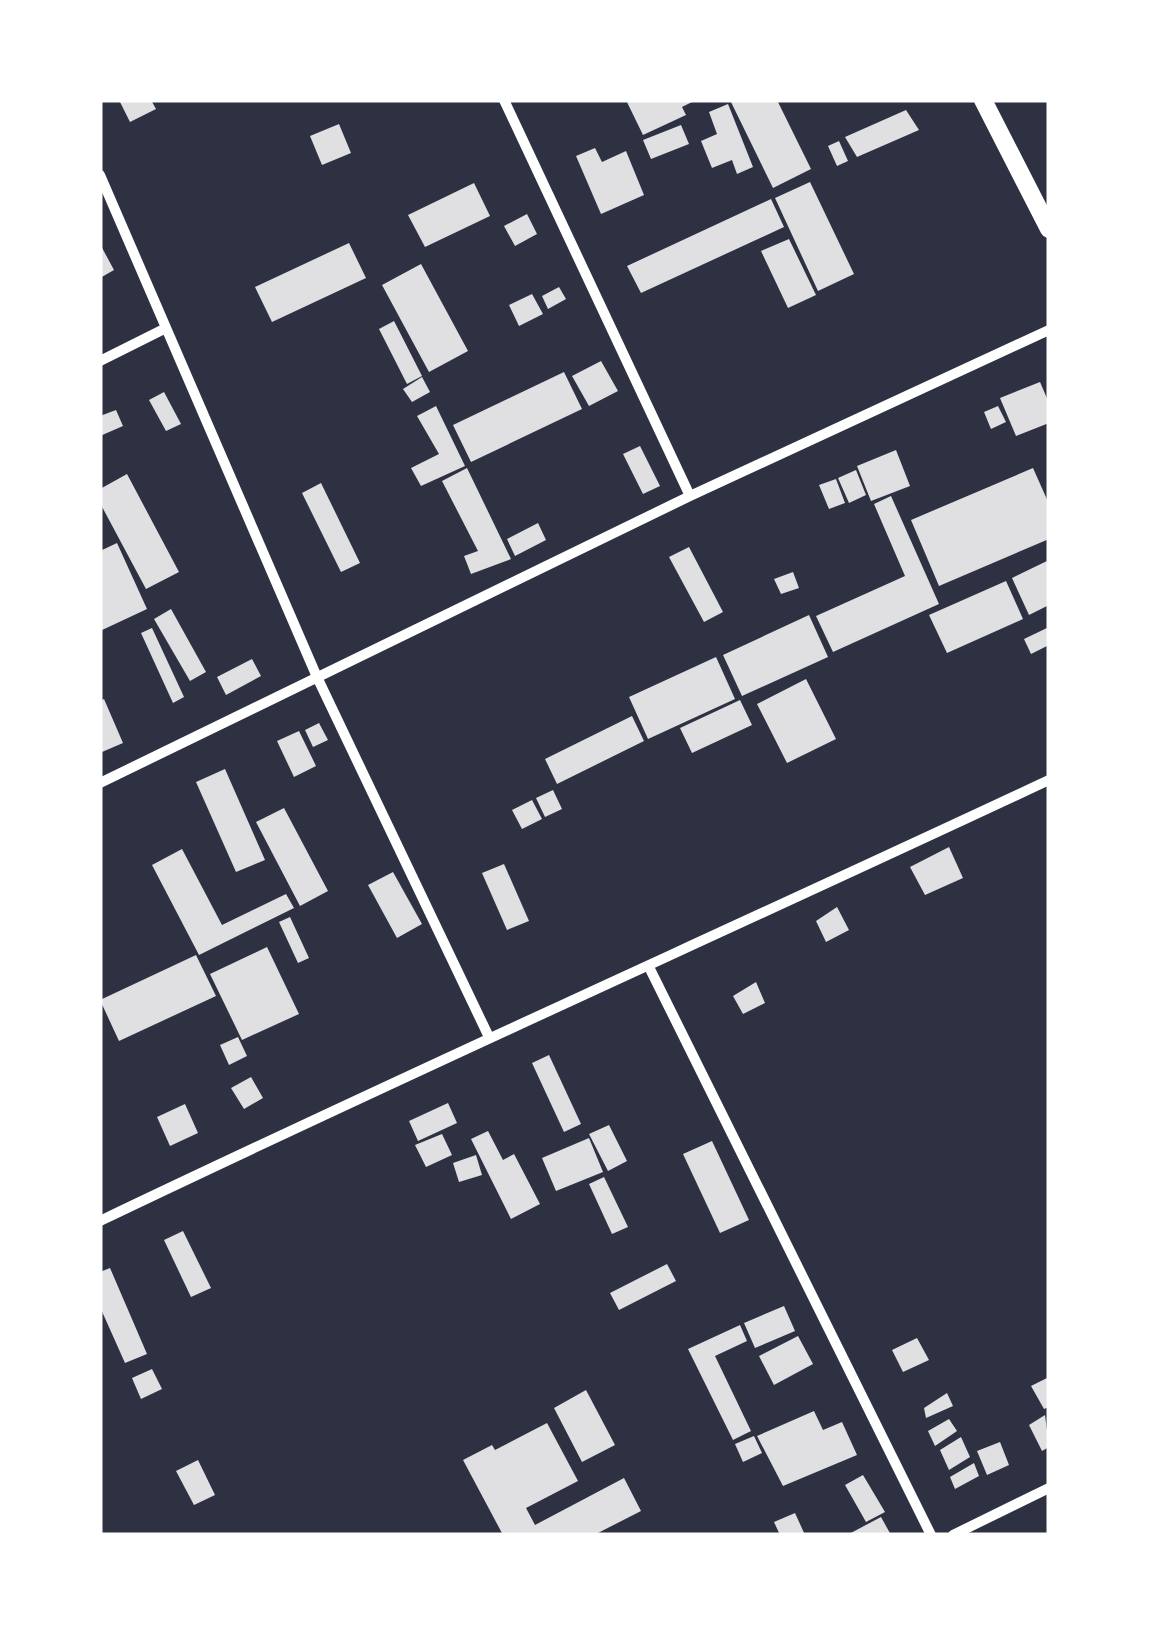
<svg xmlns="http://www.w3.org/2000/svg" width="1149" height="1635" font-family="Commissioner,sans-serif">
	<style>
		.building { fill: #e0e0e3 }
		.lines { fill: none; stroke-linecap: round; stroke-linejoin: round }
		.minor { stroke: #fff; stroke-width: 10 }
		.tertiary { stroke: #fff; stroke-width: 18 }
	</style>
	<rect width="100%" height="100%" fill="#2d3142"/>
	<path class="building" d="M119 100H151L156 109 130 122Z
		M626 100H696L682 107 686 115 643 135Z
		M730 100H777L811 169 773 188Z
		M728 104 753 167 737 174 732 160 712 168 701 141 717 134 709 112Z
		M906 110 919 130 857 157 845 137Z
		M339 124 351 153 322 165 310 136Z
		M681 125 689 144 651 159 643 140Z
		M839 141 848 161 837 166 828 146Z
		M595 148 602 162 626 151 644 195 601 214 576 156Z
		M810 182 854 274 818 291 775 198Z
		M474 183 490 216 425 247 408 215Z
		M771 199 784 227 641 293 627 266Z
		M527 214 537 234 515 246 504 226Z
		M789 239 816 295 788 308 761 251Z
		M349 243 366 278 272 322 255 287Z
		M100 244 114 270 100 278Z
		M421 264 468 351 429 372 382 285Z
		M559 287 566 299 548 309 542 296Z
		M532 294 543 314 519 326 509 305Z
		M394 321 422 376 407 384 379 329Z
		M601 361 618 391 589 406 572 376Z
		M564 372 582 409 471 462 453 425Z
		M422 377 430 392 412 402 403 389Z
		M1040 382 1049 403V423L1016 436 1000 398Z
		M164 392 181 424 166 431 149 400Z
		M436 406 465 466 421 486 411 468 439 454 417 416Z
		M998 406 1006 422 991 429 984 412Z
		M116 410 123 426 100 436V416Z
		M640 446 660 486 643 494 623 454Z
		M896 450 910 486 871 501 857 466Z
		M467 468 511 559 471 574 464 556 478 551 442 481Z
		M1033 468 1049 504V539L939 586 911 520Z
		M856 470 866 495 849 503 838 478Z
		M127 474 179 572 146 589 100 503V489Z
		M836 479 845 503 829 509 819 485Z
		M321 483 360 563 341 572 302 493Z
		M891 496 939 604 833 652 816 616 905 576 874 504Z
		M538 523 546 540 515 556 507 539Z
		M117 543 147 609 100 631V551Z
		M689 547 723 612 704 622 669 557Z
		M1049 560V605L1029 615 1012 578Z
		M793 572 799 588 781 594 774 579Z
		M1006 581 1023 619 947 653 929 615Z
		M171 609 206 672 190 681 154 619Z
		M809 615 828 657 742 696 723 655Z
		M1049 627V645L1031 654 1024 639Z
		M152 628 184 697 173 703 141 633Z
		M716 657 735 699 648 739 629 697Z
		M252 659 261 676 226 695 217 677Z
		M806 679 836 739 787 763 757 704Z
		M104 699 123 743 102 752 100 701Z
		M740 700 752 725 692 753 680 728Z
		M632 716 644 741 557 784 545 759Z
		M319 723 328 740 313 747 305 730Z
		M299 731 316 766 294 777 277 741Z
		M225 769 265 860 236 872 196 782Z
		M553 790 562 809 545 817 536 798Z
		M532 800 542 819 522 829 512 810Z
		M284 808 328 891 300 906 256 822Z
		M949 847 963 878 925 895 910 867Z
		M182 849 222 925 286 894 294 908 199 955 152 865Z
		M504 864 529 921 507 930 482 873Z
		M393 872 422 924 397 938 368 885Z
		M837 907 849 930 826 942 816 921Z
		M290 917 309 958 298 963 279 922Z
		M267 947 299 1014 242 1040 210 974Z
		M196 955 216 996 119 1041 100 1000Z
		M756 982 765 1003 743 1014 733 996Z
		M238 1037 247 1056 229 1065 220 1045Z
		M549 1055 581 1124 564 1132 532 1063Z
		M251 1077 263 1098 244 1109 231 1088Z
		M448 1103 457 1123 418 1141 409 1121Z
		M185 1104 198 1133 170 1146 157 1117Z
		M609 1125 627 1161 608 1171 589 1134Z
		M488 1131 503 1160 514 1154 540 1204 511 1219 471 1139Z
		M442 1134 452 1155 426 1167 415 1145Z
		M589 1138 603 1172 556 1191 542 1158Z
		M712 1141 749 1220 720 1233 683 1154Z
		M476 1155 482 1175 459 1182 453 1163Z
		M604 1177 628 1227 612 1234 589 1184Z
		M183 1231 211 1288 191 1297 164 1240Z
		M667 1264 676 1281 619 1310 610 1293Z
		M110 1268 147 1354 125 1363 100 1307V1272Z
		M784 1306 795 1331 755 1348 744 1323Z
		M740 1325 747 1341 715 1356 751 1431 733 1440 688 1349Z
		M798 1336 813 1364 774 1385 759 1356Z
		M917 1338 929 1360 903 1372 892 1350Z
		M152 1369 162 1389 141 1399 132 1378Z
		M1049 1377V1407L1044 1409 1031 1386Z
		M586 1390 615 1445 582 1462 554 1408Z
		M947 1393 953 1406 926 1418 924 1408Z
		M814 1411 823 1430 842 1422 857 1455 783 1486 757 1436Z
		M1045 1415 1049 1447 1042 1451 1029 1425Z
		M949 1419 957 1431 935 1446 928 1431Z
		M547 1423 578 1481 526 1508 535 1525 624 1478 641 1511 594 1535H503L463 1460 492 1445 495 1450Z
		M754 1436 762 1453 743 1462 735 1444Z
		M961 1437 970 1457 949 1470 940 1450Z
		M1000 1442 1009 1465 987 1475 977 1451Z
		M198 1460 215 1495 194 1505 176 1471Z
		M974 1463 979 1476 955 1489 950 1477Z
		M863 1475 885 1512 866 1522 845 1485Z
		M795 1513 805 1535H780L774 1522Z
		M881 1517 891 1535H847Z"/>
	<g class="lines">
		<path class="minor" d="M504 100 690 496
			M100 175 317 677 488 1035
			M100 361 164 329
			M100 783 690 496 1049 330
			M649 967 931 1535
			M100 1221C415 1070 733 928 1049 780
			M953 1535 1049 1488"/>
		<path class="tertiary" d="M983 100 1049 229"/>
	</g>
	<rect width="1149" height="1635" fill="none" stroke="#ffffff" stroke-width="205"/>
</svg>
